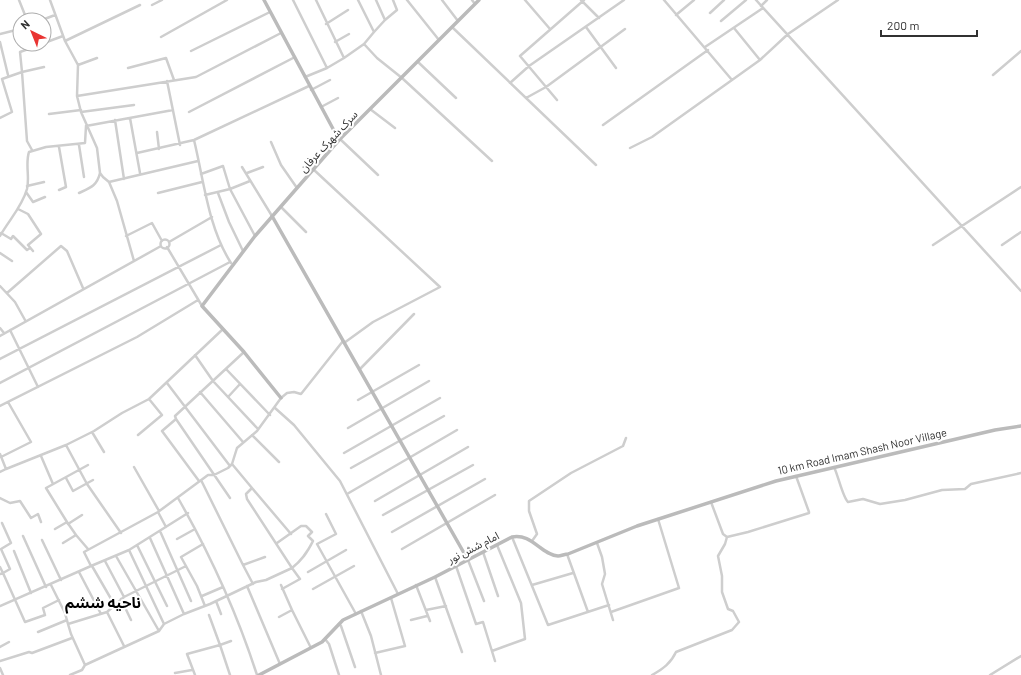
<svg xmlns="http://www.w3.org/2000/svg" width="1021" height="675" font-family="Barlow,'Noto Sans Arabic',sans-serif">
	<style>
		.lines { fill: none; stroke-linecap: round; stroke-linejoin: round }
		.street { stroke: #cecece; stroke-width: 2.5 }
		.secondary { stroke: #bbb; stroke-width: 3.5 }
		.labels { text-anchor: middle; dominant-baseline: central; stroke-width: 4; stroke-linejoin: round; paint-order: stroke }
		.street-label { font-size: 11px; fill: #313131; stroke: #fff }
		.district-label { font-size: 15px; font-weight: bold; fill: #000; stroke: #fff }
	</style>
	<rect width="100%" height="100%" fill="#fff"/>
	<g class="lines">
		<path class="street" d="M19 0 27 20
			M50 0 65 41 78 65 77 96 81 112 97 148 100 173 103 177 109 182 117 201 134 261
			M293 0 327 68
			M407 0 439 40
			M442 0 458 21
			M472 0 475 4
			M525 0 550 29
			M581 0 599 18
			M664 0 732 80
			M756 0 1021 291
			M152 5 162 0
			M761 6 767 0
			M710 13 724 0
			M676 15 694 0
			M42 20 55 15
			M385 20 397 10 393 0
			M721 21 746 0
			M326 24 348 10
			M452 27 596 165
			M586 27 616 68
			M734 28 760 60
			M374 32 385 20 376 0
			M0 34 20 29
			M161 37 227 0
			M65 41 140 5
			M0 42 8 75
			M335 42 349 34
			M44 43 63 36
			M364 44 377 58 402 78 492 161
			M705 47 763 8
			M191 51 270 12
			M344 58 364 44 374 32 358 0
			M418 62 456 98
			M78 65 97 58
			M128 68 166 58 174 80
			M993 75 1021 51
			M305 77 327 68 344 58 316 0
			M167 81 180 145
			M510 83 529 66 624 0
			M311 90 330 80
			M77 96 196 77 281 33
			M526 98 546 87 625 29
			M557 100 520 56 584 0
			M321 107 338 98
			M370 109 395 128
			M81 112 134 105
			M189 112 295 57
			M49 114 81 110
			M0 118 12 112 2 79 22 72 20 52 42 44
			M130 118 140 173
			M115 120 124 179
			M603 125 708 50
			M86 126 173 110
			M157 132 159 149
			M340 139 378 175
			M194 140C204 181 208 227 231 263
			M271 142 281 165 297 188
			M79 145 84 177
			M630 148 652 137 732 80 760 60 788 34 838 0
			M32 150 27 141 22 72 44 67
			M137 153 194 140 309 86
			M242 167 272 216
			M313 169 440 287 373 322 344 343
			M247 173 263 167
			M201 174 223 166 230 189 255 236
			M109 182 198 161
			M27 186 44 182
			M59 190 66 187 59 147
			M26 192 33 202 45 197
			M79 193C90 188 97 186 100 173
			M158 193 202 182
			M218 193 229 222 243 251
			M205 195 230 189 250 181
			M281 207 306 232
			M18 209 28 214 41 234 28 245 33 251
			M1 233 11 239 13 236 27 250 30 248
			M0 236C9 220 22 207 27 189 30 177 25 164 29 152L46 147 85 143 86 126
			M126 236 152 223 162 241
			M160.5 244a4.5 4.5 0 1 1 9 0a4.5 4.5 0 1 1-9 0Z
			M169 242 212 217
			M933 245 1021 187
			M1002 245 1021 232
			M167 247 202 306
			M0 253 12 261
			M0 286 15 302 25 320
			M7 293 61 246 67 251 83 288
			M0 328 4 333
			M10 330 38 387
			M0 336 161 246
			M195 355 213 381 258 429
			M0 359 221 245
			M226 369 270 415
			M360 369 414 314
			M0 383 230 262
			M167 383 230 466
			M200 392 243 442
			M228 397 240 384
			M358 400 419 365
			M0 406 137 337 198 300
			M275 408 294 425 340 481 398 594
			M176 419 230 498
			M348 428 429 381
			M92 432 104 452
			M138 435 162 415 149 399
			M252 435 279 462
			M66 445 87 484 121 533
			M344 453 440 398
			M0 454 6 469 0 472
			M41 456 53 484
			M1 457 31 442 8 402
			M232 464 252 488 246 494 247 499 292 568C302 560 307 553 313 541L308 536 312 532 306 526H301L277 543
			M134 467 159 511
			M834 467C838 475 843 498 848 502L863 499 880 504 905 500 942 490 965 489 971 484 1021 473
			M351 468 444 416
			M6 469 66 445 94 431 122 413 149 399 223 329
			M66 478 73 491 93 480
			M201 480 243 565
			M199 481 162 431 176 419 175 416 244 352
			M252 488 291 534
			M347 494 457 430
			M0 498 10 503 20 501 31 518 38 514 41 522
			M178 498C210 554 237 613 257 675
			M375 501 468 447
			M158 512 166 527
			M326 514 336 534 317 544 356 614
			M383 515 473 465
			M67 522 46 488 88 465
			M2 523 11 543 1 549 10 569 3 573 25 622 45 615 43 608 59 600
			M68 524 82 515
			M55 529 67 522 76 535
			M160 531 191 601
			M392 532 485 479
			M23 536 46 587
			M512 537 548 625 609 605
			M727 537 748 532 809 513V512L796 476
			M150 538 184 614
			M177 539 195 529
			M42 540 61 580
			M532 541 537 534 529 511V501L571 473 623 446 626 438
			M63 543 76 535 88 549
			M597 543 602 557 605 574 602 584 613 620
			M203 544 181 557 197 586 205 606
			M137 545 167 606
			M402 549 495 495
			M129 550 164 624
			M14 551 31 593
			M483 552 498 596
			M567 554 588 612
			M116 556 159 631 164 624 184 614 210 604 256 582 266 580 292 568 300 579 282 589
			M468 560 484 601
			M105 561 124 597
			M91 566 129 550 188 513
			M92 566 114 604
			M456 566 476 624 483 622 495 661
			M0 567 3 573 0 574
			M79 572 101 614
			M308 572 346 550
			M435 577 462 652
			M253 584 243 565 265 557
			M51 585 65 613 68 624 107 612 124 597 186 566
			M281 585 292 610
			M416 585 430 621
			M532 585 573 573
			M247 586 280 664
			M313 589 354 566
			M202 596 223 587
			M121 599 131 620
			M216 601 221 614
			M0 606 91 566 84 552 158 512 208 475H214L228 468 232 464 237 448 257 431 281 398 287 393 294 392 301 394 343 341
			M426 610 446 606
			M361 611 371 636 381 675
			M107 612 124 646
			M611 612 679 588 658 519
			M279 617 292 610 311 648
			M411 620 427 616
			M68 624 71 634 85 665
			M339 624 341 626 355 667
			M38 632 67 620
			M325 639 329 644 339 675
			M0 647 9 642
			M492 651 525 639 521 603 497 545
			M375 653 405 646 391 598
			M0 661 29 652 32 653 72 638
			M0 668 3 675
			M175 673 192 670
			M70 675 82 670 85 665 159 631
			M195 675 187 654 220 645 209 615
			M230 675 220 645 231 641
			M652 675C663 669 671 663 676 652L732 630 739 622 733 611 728 609 722 592V576L718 556 725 544 727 537 723 534 711 502
			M990 675 1021 656"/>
		<path class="secondary" d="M264 0 339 140
			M272 216 468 560
			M281 398 244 352 202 306 255 236 339 140 479 0
			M259 675 322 642 343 620 435 577 512 537C532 533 541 555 558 556 561 556 565 554 568 554L637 526 776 481 995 430 1021 426"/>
	</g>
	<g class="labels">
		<g class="street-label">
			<text transform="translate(328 141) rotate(-47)">سرک شهرک عرفان</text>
			<text transform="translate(862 451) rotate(-13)">10 km Road Imam Shash Noor Village</text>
			<text transform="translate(473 547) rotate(-27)">امام شش نور</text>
		</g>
		<g class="district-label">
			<text x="103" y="602">ناحیه ششم</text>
		</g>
	</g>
	<g transform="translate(32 32) rotate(317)"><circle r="19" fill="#ffffff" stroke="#adadad"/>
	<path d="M0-3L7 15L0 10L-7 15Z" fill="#e93432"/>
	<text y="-6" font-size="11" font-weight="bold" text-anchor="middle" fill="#313131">N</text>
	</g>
	<path d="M881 30v6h96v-6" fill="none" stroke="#313131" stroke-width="2"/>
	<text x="887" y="30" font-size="12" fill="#313131" stroke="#ffffff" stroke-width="3" paint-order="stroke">200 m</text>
</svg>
